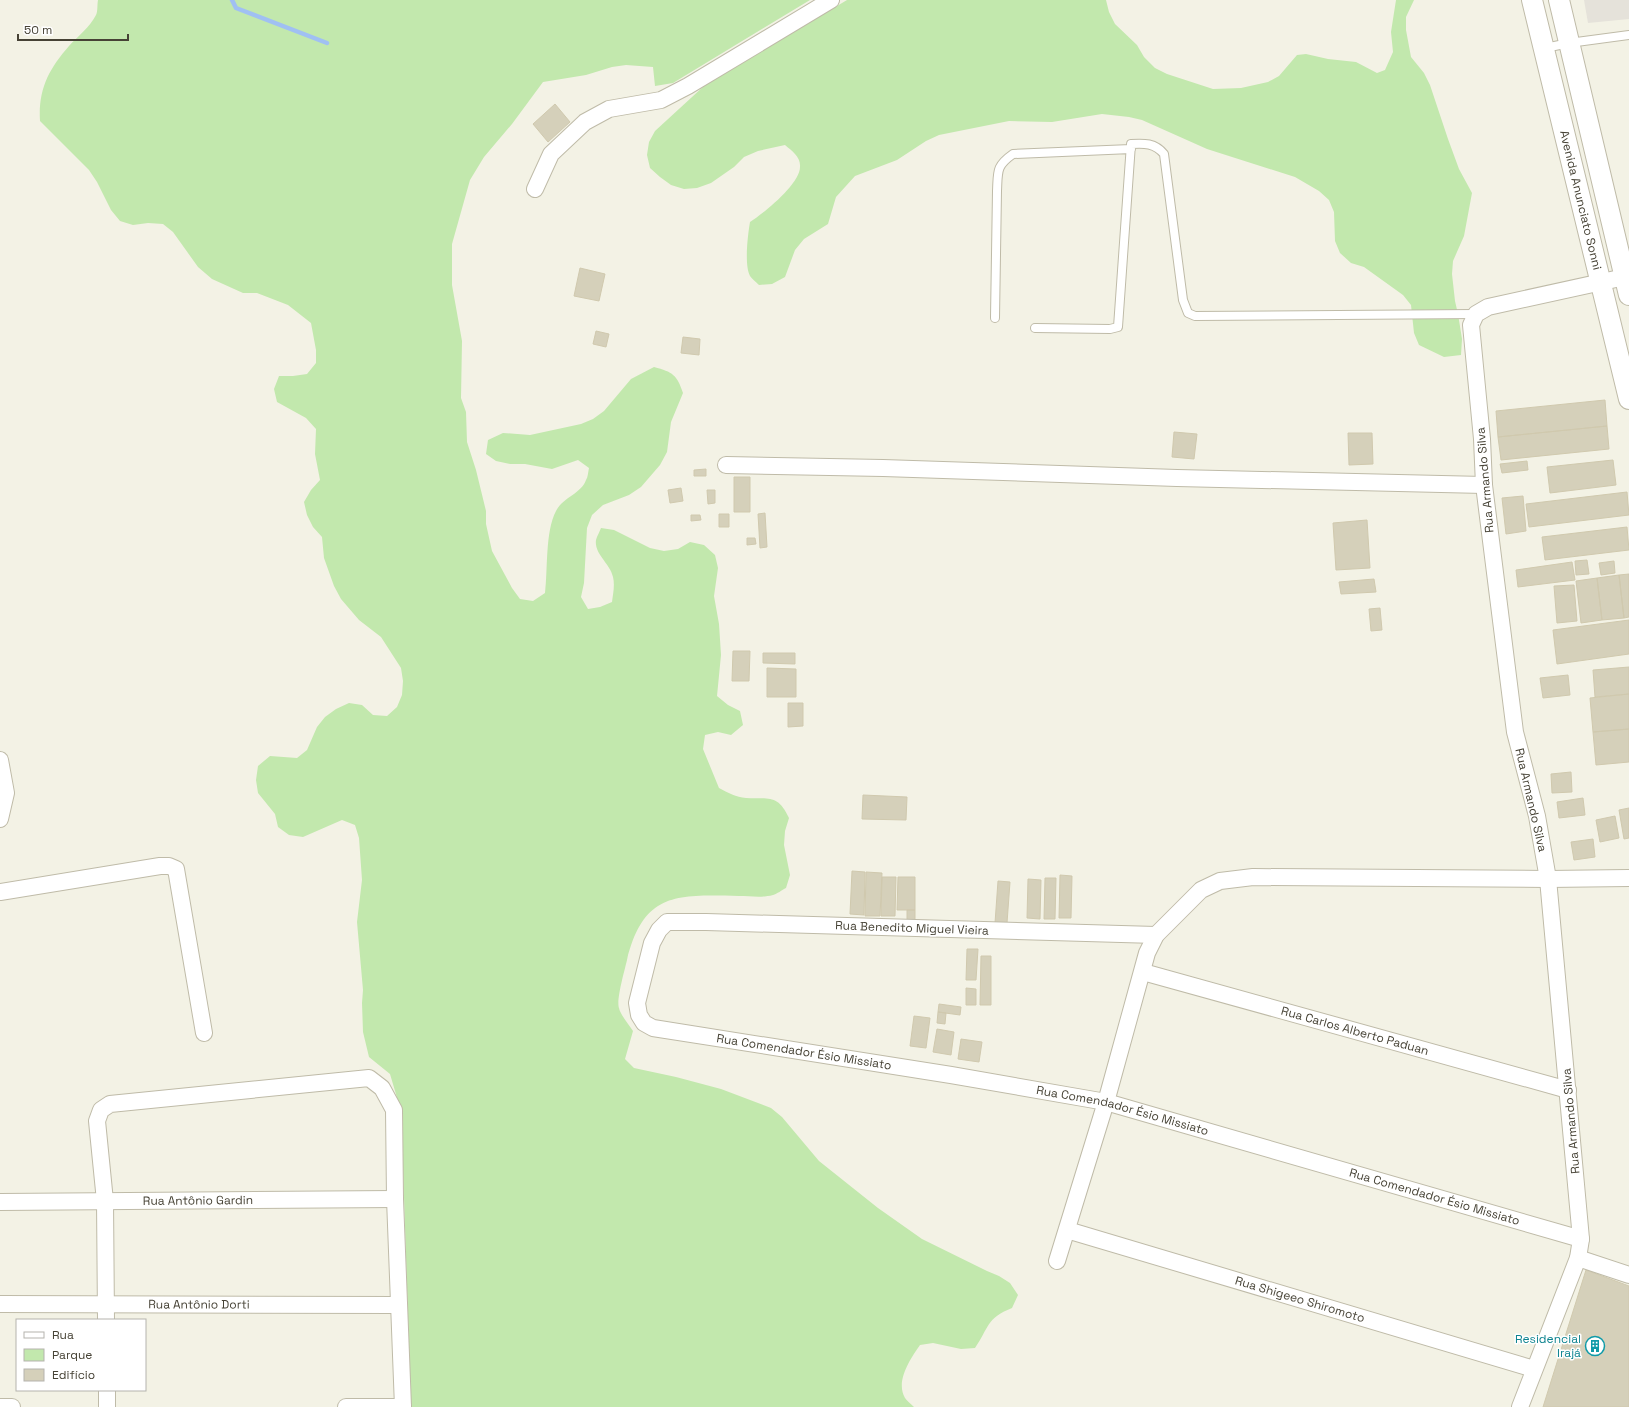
<svg xmlns="http://www.w3.org/2000/svg" width="1629" height="1407" font-family="'Space Grotesk',sans-serif">
	<style>
		.industrial { fill: #e5e2da }
		.green { fill: #c2e8ad }
		.lines { fill: none; stroke-linecap: round; stroke-linejoin: round }
		.stream { stroke: #a0c0f2; stroke-width: 4.5 }
		.building { fill: #d5d0ba; stroke: #d0c9ae }
		.service-casing { stroke: #bfbba8; stroke-width: 10 }
		.minor-casing { stroke: #bfbba8; stroke-width: 18 }
		.tertiary-casing { stroke: #bfbba8; stroke-width: 22 }
		.service { stroke: #fff; stroke-width: 8 }
		.minor { stroke: #fff; stroke-width: 16 }
		.tertiary { stroke: #fff; stroke-width: 20 }
		.labels { text-anchor: middle; dominant-baseline: central; stroke-width: 3; stroke-linejoin: round; paint-order: stroke }
		.street-label { font-size: 12px; fill: #464235; stroke: #fff }
		.culture-label { font-size: 12px; fill: #0d838f; stroke: #fff; text-anchor: end }
	</style>
	<rect width="100%" height="100%" fill="#f3f2e5"/>
	<path class="industrial" d="M1584 0H1629V19L1588 23Z"/>
	<path class="green" d="M98 0H810L673 83 655 86 653 67 626 65 612 67 586 75 543 82 512 124 484 157 470 180 452 244V285L462 341 461 398 466 412 467 442 476 470 486 511V524L492 551 512 588 520 599 533 601 545 593C548 569 545 532 556 511 563 497 581 494 586 480 588 477 588 472 589 468L578 460 552 469 525 464H510L496 461 486 454 488 440 503 433 530 435 581 424 593 419 604 411 631 379 654 367C673 372 677 375 683 393L671 422 667 452 660 465 641 487 629 495 603 505 592 515 587 528 584 583 581 597 588 609 600 607 612 602C613 594 615 585 613 577 610 563 594 554 596 540 597 536 600 531 601 528L614 530 650 548 664 551 678 549 690 542 704 545 715 555 718 568 714 596 719 624 721 655 717 696 728 705 740 711 743 725 731 735 718 732 705 735 703 749 719 788C728 793 736 797 746 798 769 799 778 794 789 818L785 831 784 845 790 875 786 888C782 890 777 894 773 895 762 898 750 896 739 896 678 895 644 891 627 960 625 969 616 1000 619 1008 620 1014 629 1025 633 1031L625 1059 634 1068 676 1077 721 1089 771 1108 782 1117 819 1161 878 1208 922 1239 987 1271 999 1276 1010 1283 1018 1295 1012 1308C986 1318 989 1328 975 1348L961 1349 933 1343 920 1345C911 1358 895 1381 905 1398 907 1401 911 1404 914 1407H411L401 1107 398 1101 390 1074 369 1057 363 1032 362 1003 363 990 357 922 362 880 359 838 355 825 342 820 303 837 289 835 278 827 275 814 258 793 256 780 258 766 270 756 297 758 307 750 317 727 325 717 336 709 349 703 362 705 373 715 387 716 397 707 402 695 403 681 401 668 381 637 359 620 341 599 334 586 324 558 322 537 313 527 307 515 304 502 311 490 320 480 315 454 316 429 306 418 277 402 274 389 279 376H293L307 374 316 363V350L311 323 288 305 257 293H243L212 279 198 267 173 232 163 224 148 223 133 225 120 221 111 210 97 182 89 170 40 121C38 89 49 69 69 46 78 36 90 27 96 15 98 11 97 5 98 0Z
		M847 0H1106L1109 12 1115 24 1137 45 1144 57 1155 68 1167 74 1213 89 1241 88 1268 82 1279 76 1297 55 1306 54 1328 59 1356 62 1377 73 1385 70 1393 52 1391 32 1396 0H1414L1406 17V30L1411 57 1424 73 1430 85 1448 139 1459 169 1472 193 1464 236 1453 261 1452 274 1455 301 1458 314 1462 339 1461 355 1444 357 1419 345 1414 333 1411 305 1403 295 1364 267 1351 263 1340 253 1335 241 1334 212 1329 200 1319 191 1295 177 1207 149 1142 120 1129 117 1102 114 1052 122 1009 121 939 135 926 141 897 160 855 176 836 197 828 224 804 239 795 250 785 277 772 284 759 285C756 282 752 279 750 276 744 264 748 234 750 222 764 213 800 184 800 167 801 157 792 151 785 145L758 151 744 157 734 167 711 183 697 188 684 189 671 185 660 177 650 168 647 155 649 142 655 131 704 86Z"/>
	<g class="lines">
		<path class="stream" d="M232 0 236 8 327 43"/>
	</g>
	<path class="building" d="M555 104 570 122 548 142 533 124Z
		M580 268 605 274 599 301 574 296Z
		M596 331 609 334 606 347 593 344Z
		M683 337 700 339 699 355 681 353Z
		M1605 400 1607 426 1498 437 1496 411Z
		M1607 426 1609 449 1501 460 1498 437Z
		M1174 432 1197 434 1194 459 1172 457Z
		M1348 433H1372L1373 464 1349 465Z
		M1613 460 1616 485 1550 493 1547 467Z
		M1527 461 1528 470 1502 473 1500 464Z
		M706 469V476H694V470Z
		M734 477H750V512H734Z
		M681 488 683 501 670 503 668 490Z
		M707 490H715V503L708 504Z
		M1627 492 1629 515 1529 527 1526 504Z
		M1523 496 1526 531 1506 534 1502 498Z
		M765 513 767 547 760 548 758 514Z
		M719 514H729V527H719Z
		M691 515H700L701 520 691 521Z
		M1367 520 1370 568 1336 570 1333 523Z
		M1627 527 1629 550 1545 560 1542 537Z
		M747 538H755L756 544 747 545Z
		M1587 560 1589 574 1576 575 1575 561Z
		M1614 561 1615 573 1601 575 1599 563Z
		M1572 562 1575 580 1518 587 1516 570Z
		M1629 574V617L1624 618 1619 575Z
		M1619 575 1624 618 1602 620 1597 578Z
		M1597 578 1602 620 1581 623 1576 581Z
		M1374 579 1376 592 1341 594 1339 582Z
		M1574 585 1577 621 1557 623 1554 586Z
		M1380 608 1382 630 1371 631 1369 609Z
		M1629 620V654L1557 664 1553 630Z
		M733 651H750L749 681H732Z
		M763 653H795V664L763 663Z
		M1629 667V694L1595 697 1593 670Z
		M767 668 796 669V697H767Z
		M1568 675 1570 695 1543 698 1540 678Z
		M1629 694V729L1593 732 1590 698Z
		M788 703H803V726L788 727Z
		M1629 729V762L1596 765 1593 732Z
		M1571 772 1572 792 1552 793 1551 774Z
		M863 795 907 797 906 820 862 819Z
		M1583 798 1585 815 1559 818 1557 802Z
		M1629 808V838L1624 839 1619 810Z
		M1615 816 1619 838 1600 842 1596 820Z
		M1593 839 1595 857 1574 860 1571 842Z
		M852 871 865 872 864 915 850 914Z
		M866 872 882 873 880 916H865Z
		M1060 875 1072 876 1071 918H1059Z
		M882 877H896L895 916H881Z
		M898 877H915V910H897Z
		M1045 878H1056L1055 919H1044Z
		M1028 879 1041 880 1040 919 1027 918Z
		M998 881 1010 882 1007 923H995Z
		M907 910H915V921H907Z
		M967 949H978L976 980H966Z
		M981 956H991V1005H980Z
		M966 988 976 989V1005H966Z
		M939 1004 961 1007 960 1015 938 1012Z
		M938 1012 946 1013 945 1024 937 1023Z
		M914 1016 930 1018 926 1048 910 1046Z
		M937 1029 954 1032 951 1055 933 1052Z
		M961 1039 982 1042 979 1062 958 1059Z
		M1586 1270 1629 1286V1407H1543Z"/>
	<g class="lines">
		<g class="service-casing">
			<path id="service" d="M1545 48 1569 43 1629 35
				M995 318 997 191C998 171 996 166 1013 154L1131 149
				M1035 328 1110 329 1118 327 1131 144C1144 143 1155 143 1164 154L1183 300 1188 313 1195 316 1476 314"/>
		</g>
		<g class="minor-casing">
			<g id="minor">
				<path d="M535 189 551 154 585 122 609 109 661 100 688 86 831 0"/>
				<path d="M726 465 883 468 1177 478 1484 485"/>
				<path d="M0 760 6 793 0 819"/>
				<path d="M0 892 160 866H169L176 869 204 1033"/>
				<path id="s1" d="M1156 935 706 922H667L659 930 652 943 637 1003 639 1015 644 1023 653 1028 951 1075 1106 1102 1581 1239"/>
				<path id="s2" d="M1143 972 1568 1090"/>
				<path id="s3" d="M0 1202 395 1199"/>
				<path id="s4" d="M1067 1230 1534 1369"/>
				<path d="M1578 1258 1629 1275"/>
				<path d="M1057 1261 1106 1102 1147 953 1156 935 1201 890 1220 881 1253 877 1548 879 1629 878"/>
				<path id="s5" d="M0 1304 399 1305"/>
				<path d="M106 1320 105 1201 97 1121 101 1110 110 1104 369 1078 382 1088 394 1110 395 1199 403 1407"/>
				<path d="M107 1390V1407"/>
				<path d="M0 1407H12"/>
				<path d="M346 1407H403"/>
				<path d="M1520 1407 1578 1258 1581 1239 1548 879 1537 816 1515 732 1484 485 1482 439 1471 325 1476 314 1488 307 1629 276"/>
			</g>
		</g>
		<g class="tertiary-casing">
			<g id="tertiary">
				<path id="s6" d="M1532 0 1629 399"/>
				<path d="M1559 0 1629 295"/>
			</g>
		</g>
		<use href="#service" class="service"/>
		<use href="#minor" class="minor"/>
		<use href="#tertiary" class="tertiary"/>
	</g>
	<defs>
		<g id="building-ring" transform="scale(1)"><circle r="9.5" fill="#fff" stroke="#0f9aa8" stroke-width="1.5"/><path d="M-4-6H4V6H1V3H-1V6H-4ZM-2.5-4.3h1.7v1.8h-1.7ZM.8-4.3h1.7v1.8H.8ZM-2.5-1h1.7V.8h-1.7ZM.8-1h1.7V.8H.8Z" fill="#0f9aa8"/></g>
	</defs>
	<g fill-rule="evenodd">
		<use href="#building-ring" x="1595" y="1346"/>
	</g>
	<g class="labels">
		<g class="street-label">
			<text stroke="none"><textPath href="#s6" startOffset="206">Avenida Anunciato Sonni</textPath></text>
			<text transform="translate(1485 480) rotate(-95)">Rua Armando Silva</text>
			<text transform="translate(1531 800) rotate(77)">Rua Armando Silva</text>
			<text transform="translate(912 928) rotate(2)">Rua Benedito Miguel Vieira</text>
			<text stroke="none"><textPath href="#s2" startOffset="220">Rua Carlos Alberto Paduan</textPath></text>
			<text stroke="none"><textPath href="#s1" startOffset="762">Rua Comendador Ésio Missiato</textPath></text>
			<text stroke="none"><textPath href="#s1" startOffset="1086">Rua Comendador Ésio Missiato</textPath></text>
			<text transform="translate(1571 1121) rotate(-95)">Rua Armando Silva</text>
			<text stroke="none"><textPath href="#s1" startOffset="1410">Rua Comendador Ésio Missiato</textPath></text>
			<text stroke="none"><textPath href="#s3" startOffset="198">Rua Antônio Gardin</textPath></text>
			<text stroke="none"><textPath href="#s4" startOffset="243">Rua Shigeeo Shiromoto</textPath></text>
			<text stroke="none"><textPath href="#s5" startOffset="199">Rua Antônio Dorti</textPath></text>
		</g>
		<g class="culture-label">
			<text x="1581" y="1339">Residencial<tspan x="1581" dy="14">Irajá</tspan></text>
		</g>
	</g>
	<rect x="16" y="1319" width="130" height="72" fill="#ffffff" stroke="#b5b3ae"/>
	<rect x="24" y="1332" width="20" height="6" fill="#ffffff" stroke="#b5b3ae"/>
	<text x="52" y="1339" font-size="12" fill="#464235">Rua</text>
	<rect x="24" y="1349" width="20" height="12" fill="#c2e8ad" stroke="#b5b3ae"/>
	<text x="52" y="1359" font-size="12" fill="#464235">Parque</text>
	<rect x="24" y="1369" width="20" height="12" fill="#d5d0ba" stroke="#b5b3ae"/>
	<text x="52" y="1379" font-size="12" fill="#464235">Edifício</text>
	<path d="M18 34v6h110v-6" fill="none" stroke="#464235" stroke-width="2"/>
	<text x="24" y="34" font-size="12" fill="#464235" stroke="#ffffff" stroke-width="3" paint-order="stroke">50 m</text>
</svg>
